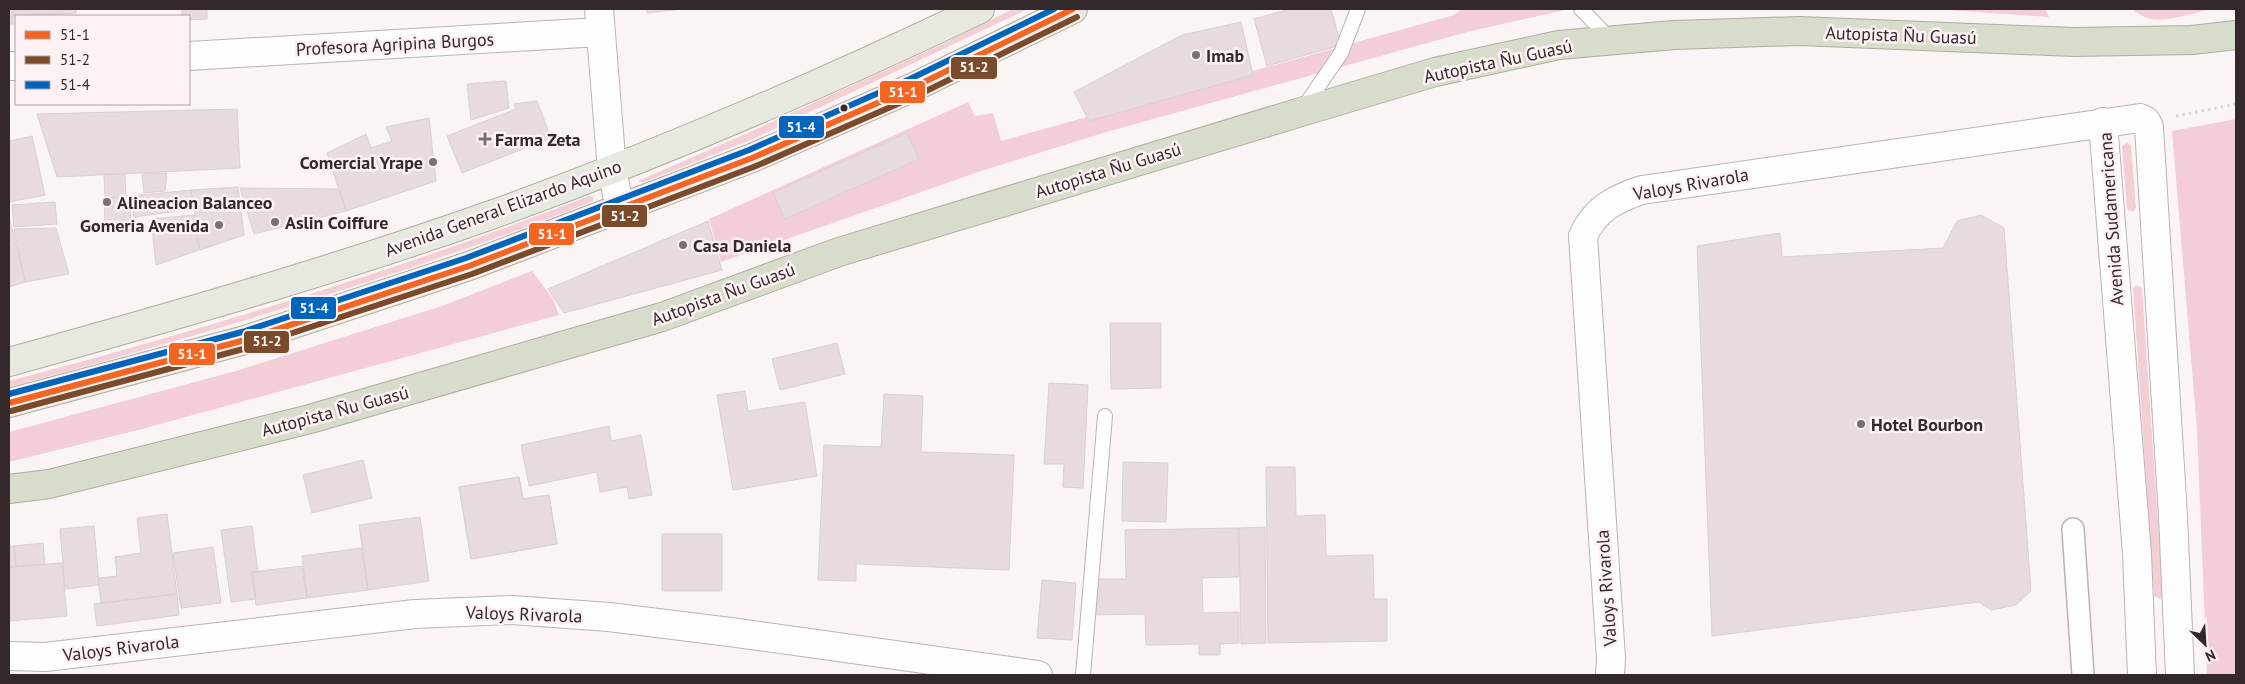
<svg xmlns="http://www.w3.org/2000/svg" width="2245" height="684" font-family="'PT Sans',sans-serif">
	<style>
		.green { fill: #f4ced6 }
		.building { fill: #e7dbdd; stroke: #d8d0d2 }
		.lines { fill: none; stroke-linecap: round; stroke-linejoin: round }
		.service-casing { stroke: #bbb3b5; stroke-width: 16 }
		.pedestrian-casing { stroke: #bbb3b5; stroke-width: 24 }
		.minor-casing { stroke: #bbb3b5; stroke-width: 30 }
		.tertiary-casing { stroke: #bbb3b5; stroke-width: 30 }
		.primary-casing { stroke: #acae9e; stroke-width: 30 }
		.motorway-casing { stroke: #acae9e; stroke-width: 30 }
		.path { stroke: #d6d5d5; stroke-width: 3; stroke-dasharray: 2.5 4; stroke-linecap: butt }
		.service { stroke: #fefdfe; stroke-width: 14 }
		.pedestrian { stroke: #fefdfe; stroke-width: 21 }
		.minor { stroke: #fefdfe; stroke-width: 28 }
		.tertiary { stroke: #fefdfe; stroke-width: 28 }
		.primary { stroke: #e7e9e0; stroke-width: 28 }
		.motorway { stroke: #d8dccc; stroke-width: 28 }
		.bus-1-casing { stroke: #fdf1f3; stroke-width: 10 }
		.bus-2-casing { stroke: #fdf1f3; stroke-width: 10 }
		.bus-3-casing { stroke: #fdf1f3; stroke-width: 10 }
		.bus-1 { stroke: #f26522; stroke-width: 6 }
		.bus-2 { stroke: #7a4b2a; stroke-width: 6 }
		.bus-3 { stroke: #0065bd; stroke-width: 6 }
		.poi-dot { fill: #797072; stroke: #fdf1f3; stroke-width: 2 }
		.bus-dot { fill: #33292b; stroke: #fdf1f3; stroke-width: 2 }
		.labels { text-anchor: middle; dominant-baseline: central; stroke-width: 5; stroke-linejoin: round; paint-order: stroke }
		.street-label { font-size: 18px; fill: #33292b; stroke: #fdf1f3 }
		.poi-label { font-size: 18px; font-weight: bold; fill: #33292b; stroke: #fdf1f3; text-anchor: start }
		.line-badge { stroke: #fdf1f3; stroke-width: 2 }
		.badge-label { font-size: 14px; text-anchor: middle; font-weight: bold; fill: #fff }
	</style>
	<rect width="100%" height="100%" fill="#faf4f5"/>
	<path class="green" d="M1013 9H1028L753 139 642 183 638 181 750 132 934 48Z
		M1462 9H1569L1467 32 1110 131 987 169 721 262 709 219 968 102 975 116 993 113 1001 141 1454 15Z
		M1932 9H2045L2049 17Z
		M2133 9H2214C2188 12 2154 31 2133 9Z
		M2236 119V675H2207L2197 430 2172 131Z
		M2127 143 2131 146 2136 208 2133 212 2127 209 2122 146Z
		M589 196 593 197V201C530 227 465 249 401 271 271 314 141 352 9 387V381C205 329 400 270 589 196Z
		M532 271 553 299 559 315 142 429 9 462V432L236 371 442 306Z
		M2136 285 2142 288 2163 596 2160 599 2154 596 2133 288Z"/>
	<path class="building" d="M9 9H13V24H9Z
		M13 9H76V13L13 16Z
		M182 9H207V19L189 20V16H182Z
		M647 9H682L647 13Z
		M1290 9H1331L1341 45 1267 66 1254 19Z
		M1241 22 1253 75 1089 121 1074 92 1182 35Z
		M506 81 509 108 471 120 467 84Z
		M537 101 551 138 462 173 447 136 516 109 514 104Z
		M237 109 240 168 57 177 37 114Z
		M429 118 436 181 346 211 327 153 366 134 371 148 392 141 386 127Z
		M907 133 919 159 785 219 773 193Z
		M32 136 45 195 9 202V141Z
		M167 173 165 191 144 193 142 174Z
		M104 174H125L126 197 105 198Z
		M238 187 244 235 200 250 191 190Z
		M240 188 339 189 346 211 254 234Z
		M191 190 193 209 134 217 131 196Z
		M130 197 131 224 105 226 104 198Z
		M55 202 57 224 14 227 12 205Z
		M194 215 199 250 156 265 151 219Z
		M1981 215 2004 228 2031 591 2016 605 1991 610 1979 602 1712 636 1697 246 1780 233 1782 257 1943 248 1957 221Z
		M9 216 25 282 9 287Z
		M708 221 722 270 564 313 548 289Z
		M56 228 69 274 25 282 14 229Z
		M1110 323H1161V388L1111 389Z
		M837 343 845 374 780 390 772 359Z
		M1049 383 1088 385 1083 488 1063 487 1064 464H1044Z
		M745 391 748 411 805 402 817 476 733 490 717 395Z
		M884 394 923 396 921 452 1014 455 1009 570 856 564V581L818 580 824 445 881 447Z
		M609 426 611 441 641 435 652 495 629 499 627 487 600 492 597 472 529 486 521 445Z
		M363 460 372 498 312 513 303 475Z
		M1123 462 1168 463 1166 522 1122 521Z
		M1266 467H1295L1296 516 1325 515 1326 556 1373 555 1374 599H1387V641L1268 643Z
		M519 477 523 499 549 495 557 544 471 559 459 487Z
		M519 477 523 499 549 495 557 544 471 559 459 487Z
		M167 514 177 594 101 603 98 578 117 576 115 557 141 553 137 518Z
		M420 517 429 581 368 590 359 525Z
		M94 526 99 585 65 589 60 529Z
		M252 526 258 572H252L256 599 231 602 221 530Z
		M1265 527 1266 643 1241 644 1239 528Z
		M1238 528 1239 577 1202 578 1203 613 1239 612V643L1220 644V655H1199V644L1146 645 1145 614 1094 615V579H1126L1125 530Z
		M662 534H722V591H662Z
		M43 543 45 564 16 567 14 546Z
		M14 546 16 567H9V547Z
		M213 547 221 603 181 608 173 553Z
		M362 548 368 590 307 598 302 556Z
		M62 563 67 616 9 621V567Z
		M302 566 307 598 256 605 252 572Z
		M1042 580 1076 583 1072 640 1037 638Z
		M177 594 179 615 97 626 94 604Z"/>
	<g class="lines">
		<g class="service-casing">
			<path id="service" d="M1581 9 1611 40
				M1302 110 1341 53 1358 9
				M1083 675 1105 416"/>
		</g>
		<g class="pedestrian-casing">
			<path id="pedestrian" d="M2073 529 2083 675"/>
		</g>
		<g class="minor-casing">
			<path id="minor" d="M599 9 612 170 620 209
				M189 56 600 32
				M9 66H16"/>
		</g>
		<g class="tertiary-casing">
			<path id="tertiary" d="M2103 122 2137 554 2142 675
				M9 656 45 657 415 614 512 610 609 617 730 632 1038 675
				M1610 675 1611 658 1583 236C1595 209 1615 199 1642 190L2140 118 2146 121 2149 127 2173 516 2180 675"/>
		</g>
		<g class="primary-casing">
			<path id="primary" d="M9 362C171 317 333 271 491 215 658 155 821 85 980 9
				M9 403 245 340 469 266 752 158 914 87 1073 9"/>
		</g>
		<g class="motorway-casing">
			<path id="motorway" d="M9 489 49 484 310 419 662 317 839 252 1301 112 1435 72 1559 45 1674 35 1799 31 2074 42 2192 40 2236 35"/>
		</g>
		<path class="path" d="M2176 116 2236 104"/>
		<use href="#service" class="service"/>
		<use href="#pedestrian" class="pedestrian"/>
		<use href="#minor" class="minor"/>
		<use href="#tertiary" class="tertiary"/>
		<use href="#primary" class="primary"/>
		<use href="#motorway" class="motorway"/>
		<g class="bus-1-casing">
			<path id="bus-1" d="M9 403 245 340 469 266 752 158 914 87 1073 9"/>
		</g>
		<g class="bus-2-casing">
			<path id="bus-2" d="M11 411 247 348 472 274 756 166 918 95 1077 17"/>
		</g>
		<g class="bus-3-casing">
			<path id="bus-3" d="M9 394 242 332 466 258 749 150 910 79 1054 9"/>
		</g>
		<use href="#bus-1" class="bus-1"/>
		<use href="#bus-2" class="bus-2"/>
		<use href="#bus-3" class="bus-3"/>
	</g>
	<g class="poi-dot">
		<circle cx="1196" cy="55" r="5"/>
		<path d="M482.5 131.5h5v5h5v5h-5v5h-5v-5h-5v-5h5z"/>
		<circle cx="433" cy="162" r="5"/>
		<circle cx="107" cy="202" r="5"/>
		<circle cx="275" cy="222" r="5"/>
		<circle cx="219" cy="225" r="5"/>
		<circle cx="683" cy="245" r="5"/>
		<circle cx="1861" cy="424" r="5"/>
	</g>
	<circle class="bus-dot" cx="844" cy="108" r="4.5"/>
	<g class="labels">
		<g class="street-label">
			<text transform="translate(1901 35) rotate(2)">Autopista Ñu Guasú</text>
			<text transform="translate(395 44) rotate(-3)">Profesora Agripina Burgos</text>
			<text transform="translate(1498 61) rotate(-12)">Autopista Ñu Guasú</text>
			<text transform="translate(1108 170) rotate(-17)">Autopista Ñu Guasú</text>
			<text transform="translate(1691 184) rotate(-10)">Valoys Rivarola</text>
			<text transform="translate(503 208) rotate(-20)">Avenida General Elizardo Aquino</text>
			<text transform="translate(2111 219) rotate(-94)">Avenida Sudamericana</text>
			<text transform="translate(723 294) rotate(-20)">Autopista Ñu Guasú</text>
			<text transform="translate(335 411) rotate(-15)">Autopista Ñu Guasú</text>
			<text transform="translate(1606 588) rotate(-94)">Valoys Rivarola</text>
			<text transform="translate(524 614) rotate(2)">Valoys Rivarola</text>
			<text transform="translate(121 648) rotate(-7)">Valoys Rivarola</text>
		</g>
		<g class="poi-label">
			<text x="1206" y="55">Imab</text>
			<text x="495" y="139">Farma Zeta</text>
			<text x="423" y="162" text-anchor="end">Comercial Yrape</text>
			<text x="117" y="202">Alineacion Balanceo</text>
			<text x="285" y="222">Aslin Coiffure</text>
			<text x="209" y="225" text-anchor="end">Gomeria Avenida</text>
			<text x="693" y="245">Casa Daniela</text>
			<text x="1871" y="424">Hotel Bourbon</text>
		</g>
	</g>
	<g class="line-badge">
		<rect x="950" y="56" width="48" height="24" rx="5" fill="#7a4b2a"/>
		<rect x="879" y="80" width="47" height="24" rx="5" fill="#f26522"/>
		<rect x="778" y="115" width="47" height="24" rx="5" fill="#0065bd"/>
		<rect x="601" y="204" width="47" height="24" rx="5" fill="#7a4b2a"/>
		<rect x="528" y="222" width="47" height="24" rx="5" fill="#f26522"/>
		<rect x="290" y="296" width="47" height="24" rx="5" fill="#0065bd"/>
		<rect x="243" y="330" width="47" height="24" rx="5" fill="#7a4b2a"/>
		<rect x="168" y="342" width="48" height="24" rx="5" fill="#f26522"/>
	</g>
	<g class="badge-label">
		<text x="974" y="72">51-2</text>
		<text x="903" y="97">51-1</text>
		<text x="801" y="132">51-4</text>
		<text x="625" y="221">51-2</text>
		<text x="552" y="239">51-1</text>
		<text x="314" y="313">51-4</text>
		<text x="267" y="346">51-2</text>
		<text x="192" y="359">51-1</text>
	</g>
	<rect width="2245" height="684" fill="none" stroke="#33292b" stroke-width="20"/>
	<rect x="15" y="15" width="175" height="90" fill="#fdf1f3" stroke="#aca1a3"/>
	<rect x="25" y="31" width="25" height="8" fill="#f26522" stroke="#aca1a3"/>
	<text x="60" y="40" font-size="15" fill="#33292b">51-1</text>
	<rect x="25" y="56" width="25" height="8" fill="#7a4b2a" stroke="#aca1a3"/>
	<text x="60" y="65" font-size="15" fill="#33292b">51-2</text>
	<rect x="25" y="81" width="25" height="8" fill="#0065bd" stroke="#aca1a3"/>
	<text x="60" y="90" font-size="15" fill="#33292b">51-4</text>
	<g transform="translate(2205 644) rotate(155)" stroke="#fdf1f3" stroke-width="4" paint-order="stroke">
	<path d="M0-4L9 19L0 12L-9 19Z" fill="#33292b"/>
	<text y="-8" font-size="14" font-weight="bold" text-anchor="middle" fill="#33292b">N</text>
	</g>
</svg>
